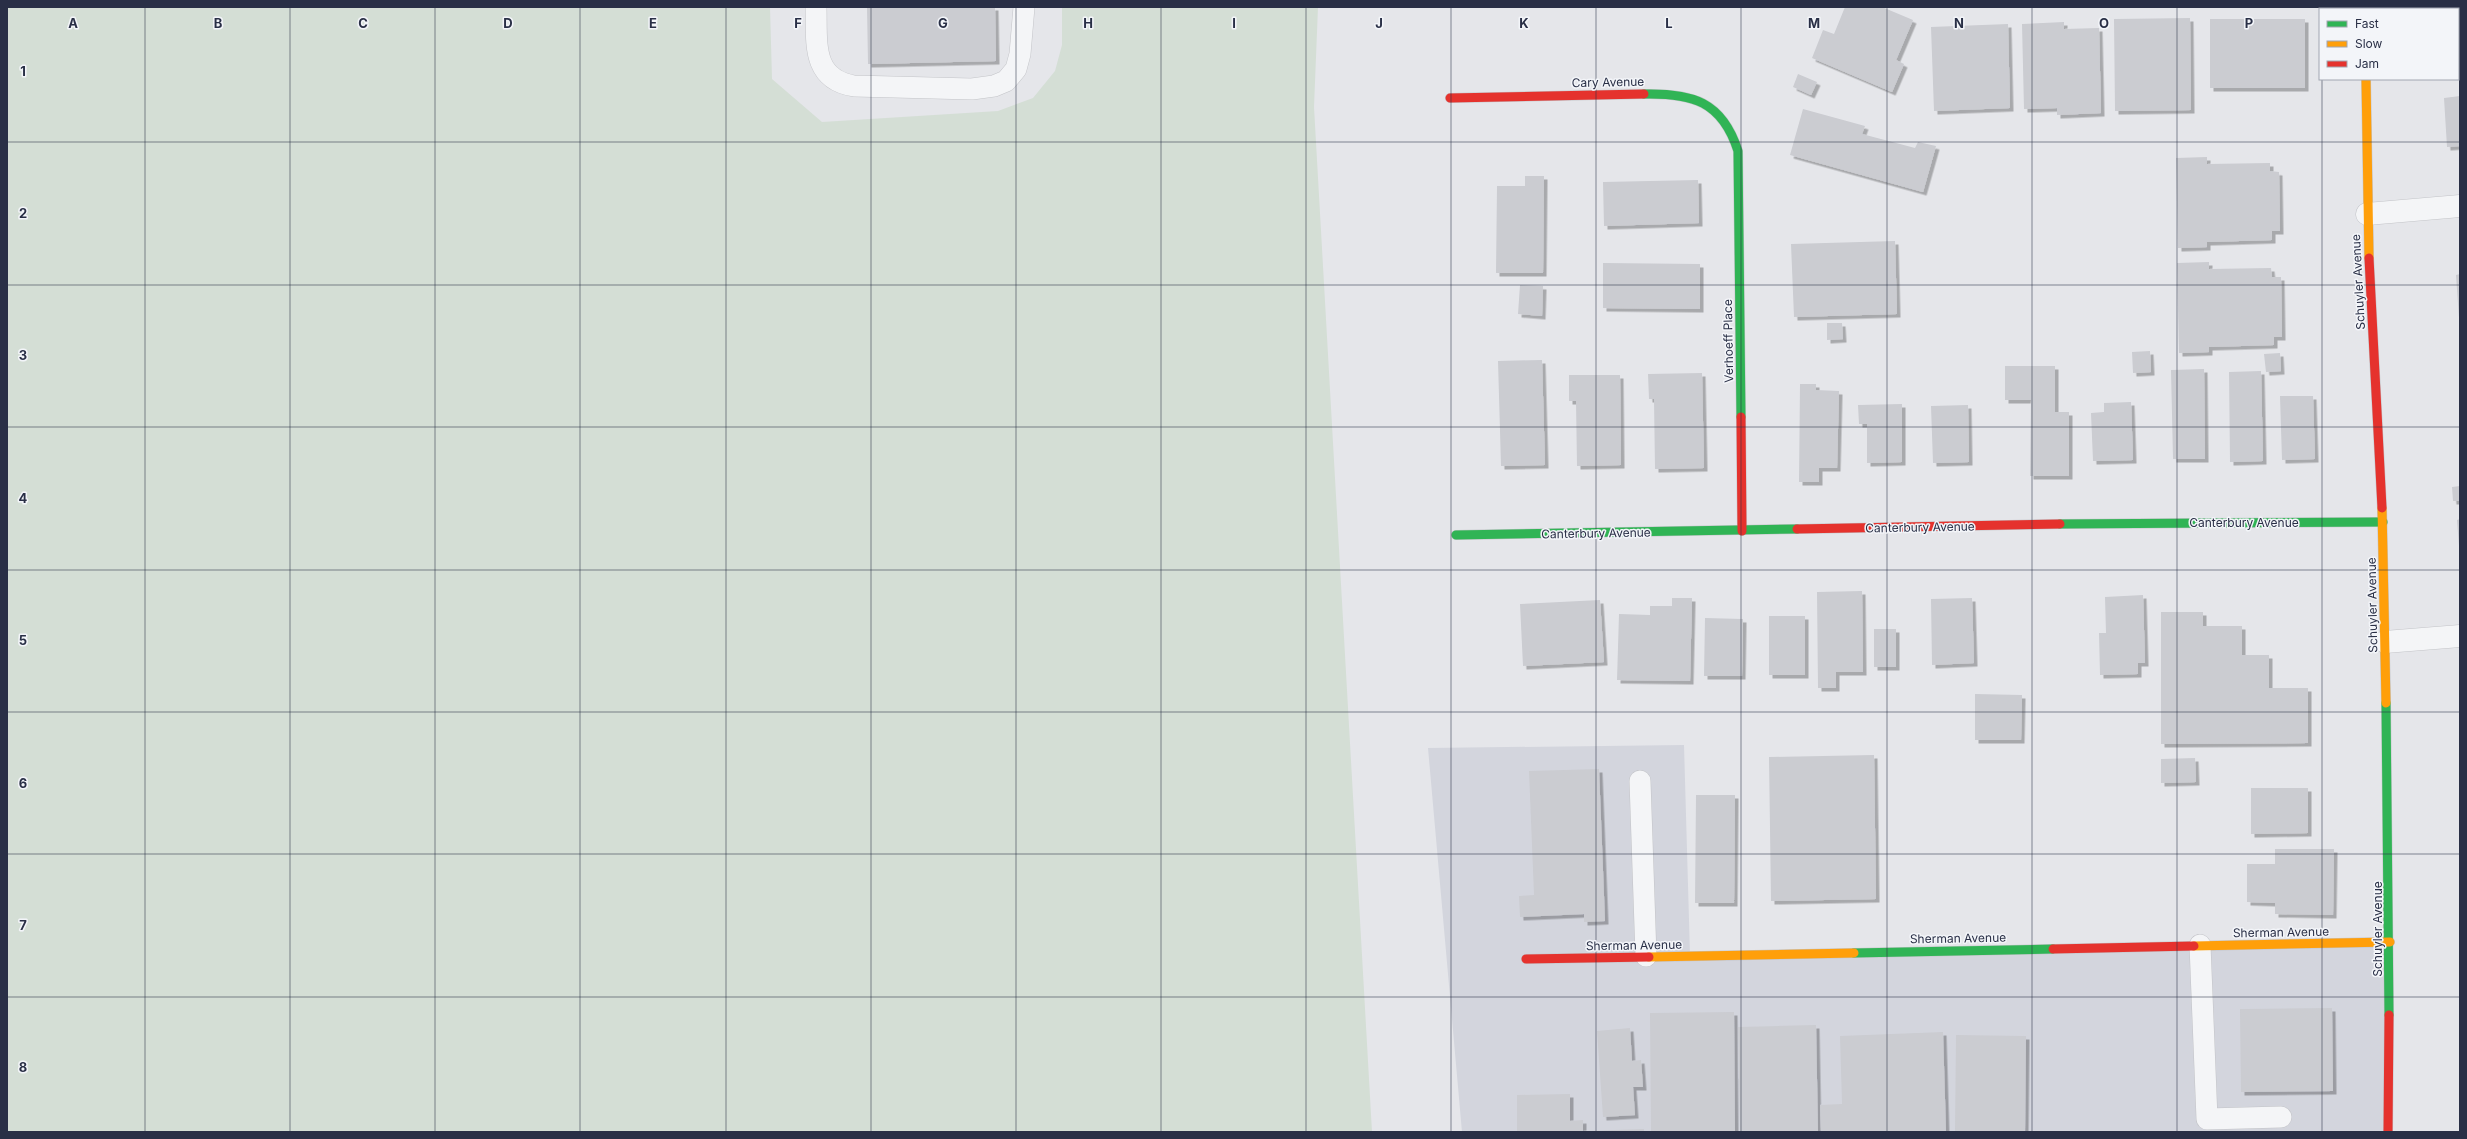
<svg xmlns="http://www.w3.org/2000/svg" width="2467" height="1139" font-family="Inter,sans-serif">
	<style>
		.built { fill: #d3d5dd }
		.green { fill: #d4ded5 }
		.building { fill: #cbccd1; filter: url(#shadow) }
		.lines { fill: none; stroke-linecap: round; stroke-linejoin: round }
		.lane-casing { stroke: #c3c4c8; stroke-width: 22 }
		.street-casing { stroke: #c3c4c8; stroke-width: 23 }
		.fast-casing { stroke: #c3c4c8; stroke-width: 10 }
		.slow-casing { stroke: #c3c4c8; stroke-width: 10 }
		.jam-casing { stroke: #c3c4c8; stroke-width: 10 }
		.lane { stroke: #f4f5f7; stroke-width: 21 }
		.street { stroke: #f4f5f7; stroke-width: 22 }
		.fast { stroke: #30b455; stroke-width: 9 }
		.slow { stroke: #ff9f0a; stroke-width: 9 }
		.jam { stroke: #e5322d; stroke-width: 9 }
		.grid { fill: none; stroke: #292f46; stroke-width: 1; stroke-opacity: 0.55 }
		.labels { text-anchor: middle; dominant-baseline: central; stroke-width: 3; stroke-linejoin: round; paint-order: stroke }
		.street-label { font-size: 12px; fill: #292f46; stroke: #f3f5f9 }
		.grid-label { font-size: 13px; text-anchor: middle; font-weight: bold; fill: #292f46; stroke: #f3f5f9; stroke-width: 3; stroke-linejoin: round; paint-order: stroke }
	</style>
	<defs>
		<filter id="shadow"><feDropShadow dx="3.5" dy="3.5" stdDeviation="0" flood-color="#0004"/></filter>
	</defs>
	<rect width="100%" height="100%" fill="#e5e6ea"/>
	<path class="built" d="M1684 745 1690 955 2390 942 2388 1132H1462L1428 748Z"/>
	<path class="green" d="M7 7H770L772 79 822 122 998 111 1033 98 1055 71 1062 45V7H1318L1314 107 1372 1132H7Z"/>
	<path class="building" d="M867 7H995L996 61 868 64Z
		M1845 7H1882L1913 20 1896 60 1904 64 1892 92 1812 58 1823 30 1834 34Z
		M2190 18 2191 110 2115 111 2114 19Z
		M2210 19H2305V88H2210Z
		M2064 22V29L2099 28 2101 113 2057 115V108L2024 109 2022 24Z
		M2008 24 2010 108 1934 111 1931 27Z
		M1798 74 1817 82 1811 95 1793 87Z
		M2460 96V146L2447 147 2444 98Z
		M1803 109 1865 126 1862 134 1915 148 1918 142 1936 146 1923 192 1790 155Z
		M2207 157V164L2270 163V171L2279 172 2280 231H2272V240L2207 242V247L2178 248 2176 158Z
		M1525 176H1544L1543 273H1496L1497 186H1525Z
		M1698 180 1699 223 1604 226 1603 182Z
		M1895 241 1897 314 1794 317 1791 244Z
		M2209 262V269L2271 268 2272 277H2281L2282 337H2274V345L2209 347V352L2179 353 2177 263Z
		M1603 263 1700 264V309L1603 308Z
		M2460 274V318H2459L2456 275Z
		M1520 285 1543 286 1542 316 1518 314Z
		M1827 323H1842L1843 339 1827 340Z
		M2150 351 2151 372 2133 373 2132 352Z
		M2280 353 2281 371 2266 372 2264 354Z
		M1542 360 1545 465 1501 466 1498 361Z
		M2005 366H2055V412H2069V476H2030L2031 400H2005Z
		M2204 369 2205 459H2173L2171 370Z
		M2261 371 2263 461 2230 462 2229 372Z
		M1702 373 1704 468 1655 469 1654 399H1649L1648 374Z
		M1569 375H1620L1621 465 1577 466 1576 401H1569Z
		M1800 384H1816V390L1839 391 1837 468H1819V482H1799Z
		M2280 396H2313L2315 459 2282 460Z
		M2131 402 2133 460 2093 461 2091 413 2104 412V403Z
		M1902 404V462L1867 463V424H1859L1858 405Z
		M1968 405 1969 462 1933 463 1931 406Z
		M2460 486V501H2453L2452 487Z
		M2460 519V546H2459L2457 520Z
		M1862 591 1863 672H1836V688H1818L1817 592Z
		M2143 595 2145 663H2138V674L2100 675 2099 633H2106L2105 597Z
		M1672 598H1692L1690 681 1617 680 1619 614 1650 615V606H1672Z
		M1972 598 1974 663 1932 665 1931 599Z
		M1600 600 1604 662 1523 666 1520 604Z
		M2161 612H2203V626H2242V655H2269V688H2308V743L2161 744Z
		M1769 616H1805V675H1769Z
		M1705 618 1743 619 1742 676H1704Z
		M1874 629H1896V667H1874Z
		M1975 694 2022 695 2021 740H1975Z
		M1874 755 1876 899 1771 901 1769 757Z
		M2195 758 2196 782 2161 783V759Z
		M1599 769 1605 921 1584 922V914L1520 917 1519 896 1534 895 1529 771Z
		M2251 788H2308V833L2251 834Z
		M1696 795H1735L1734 903H1695Z
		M2275 849H2334L2333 915 2275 914V903L2247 902V864H2275Z
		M2332 1008 2333 1091 2241 1092 2240 1009Z
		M1734 1012 1735 1132H1651L1650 1013Z
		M1816 1025 1818 1132H1740L1738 1027Z
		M1630 1028 1632 1061 1641 1060 1643 1087H1633L1635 1115 1603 1117 1597 1031Z
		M1943 1032 1946 1132H1821L1820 1105 1842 1104 1840 1036Z
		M1956 1035 2026 1036 2025 1132H1955Z
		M1570 1094V1121L1583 1120V1131L1644 1129V1132H1517V1095Z"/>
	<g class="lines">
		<g class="lane-casing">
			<path id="lane" d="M816 7C817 42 811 79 854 86L972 89 994 86 1006 81 1016 69 1020 54 1024 7
				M1640 781 1646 956
				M2200 945 2207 1119 2281 1117"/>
		</g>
		<g class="street-casing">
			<path id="street" d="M2367 214 2460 206
				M2385 642 2460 636"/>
		</g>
		<g class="fast-casing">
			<path id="fast" d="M1644 94C1692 93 1722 101 1738 151L1741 417
				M2060 524 2383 522
				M1456 535 1797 529
				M2386 703 2389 1015
				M1854 953 2053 949"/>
		</g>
		<g class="slow-casing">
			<path id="slow" d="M2364 7V9
				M2366 79 2369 258
				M2382 508 2386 703
				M2194 946 2390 942
				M1649 957 1854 953"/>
		</g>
		<g class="jam-casing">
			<path id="jam" d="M1450 98 1644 94
				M2369 258 2382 508
				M1741 417 1742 531
				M1797 529 2060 524
				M2053 949 2194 946
				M1526 959 1649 957
				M2388 1132 2389 1015"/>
		</g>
		<use href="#lane" class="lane"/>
		<use href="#street" class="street"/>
		<use href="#fast" class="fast"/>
		<use href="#slow" class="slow"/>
		<use href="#jam" class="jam"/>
	</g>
	<path class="grid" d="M145 7V1132M290 7V1132M435 7V1132M580 7V1132M726 7V1132M871 7V1132M1016 7V1132M1161 7V1132M1306 7V1132M1451 7V1132M1596 7V1132M1741 7V1132M1887 7V1132M2032 7V1132M2177 7V1132M2322 7V9M2322 79V1132M7 142H2460M7 285H2460M7 427H2460M7 570H2460M7 712H2460M7 854H2460M7 997H2460"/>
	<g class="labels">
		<g class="street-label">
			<text transform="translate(1608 82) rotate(-1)">Cary Avenue</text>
			<text transform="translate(2358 282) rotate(-93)">Schuyler Avenue</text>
			<text transform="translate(1728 341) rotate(-91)">Verhoeff Place</text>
			<text x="2244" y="522">Canterbury Avenue</text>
			<text transform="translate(1920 527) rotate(-1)">Canterbury Avenue</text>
			<text transform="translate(1596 533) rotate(-1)">Canterbury Avenue</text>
			<text transform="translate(2372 605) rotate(-91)">Schuyler Avenue</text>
			<text transform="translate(2377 929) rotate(-90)">Schuyler Avenue</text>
			<text transform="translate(2281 932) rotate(-1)">Sherman Avenue</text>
			<text transform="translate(1958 938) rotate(-1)">Sherman Avenue</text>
			<text transform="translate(1634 945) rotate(-1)">Sherman Avenue</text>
		</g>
	</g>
	<g class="grid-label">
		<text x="73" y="28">A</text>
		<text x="218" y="28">B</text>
		<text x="363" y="28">C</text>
		<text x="508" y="28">D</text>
		<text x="653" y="28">E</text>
		<text x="798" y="28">F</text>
		<text x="943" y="28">G</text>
		<text x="1088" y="28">H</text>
		<text x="1234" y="28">I</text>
		<text x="1379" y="28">J</text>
		<text x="1524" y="28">K</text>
		<text x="1669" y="28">L</text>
		<text x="1814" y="28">M</text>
		<text x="1959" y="28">N</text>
		<text x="2104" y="28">O</text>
		<text x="2249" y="28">P</text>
		<text x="23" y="76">1</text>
		<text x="23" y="218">2</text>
		<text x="23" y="360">3</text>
		<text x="23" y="503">4</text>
		<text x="23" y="645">5</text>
		<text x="23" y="788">6</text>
		<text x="23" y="930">7</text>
		<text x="23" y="1072">8</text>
	</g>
	<rect width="2467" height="1139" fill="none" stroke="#292f46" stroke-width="16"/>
	<rect x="2319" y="8" width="140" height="72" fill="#f3f5f9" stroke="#a2a6b1"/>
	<rect x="2327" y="21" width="20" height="6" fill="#30b455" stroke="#a2a6b1"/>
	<text x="2355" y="28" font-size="12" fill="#292f46">Fast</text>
	<rect x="2327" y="41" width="20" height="6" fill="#ff9f0a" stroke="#a2a6b1"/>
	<text x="2355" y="48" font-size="12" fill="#292f46">Slow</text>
	<rect x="2327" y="61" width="20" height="6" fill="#e5322d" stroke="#a2a6b1"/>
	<text x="2355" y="68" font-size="12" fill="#292f46">Jam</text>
</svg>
